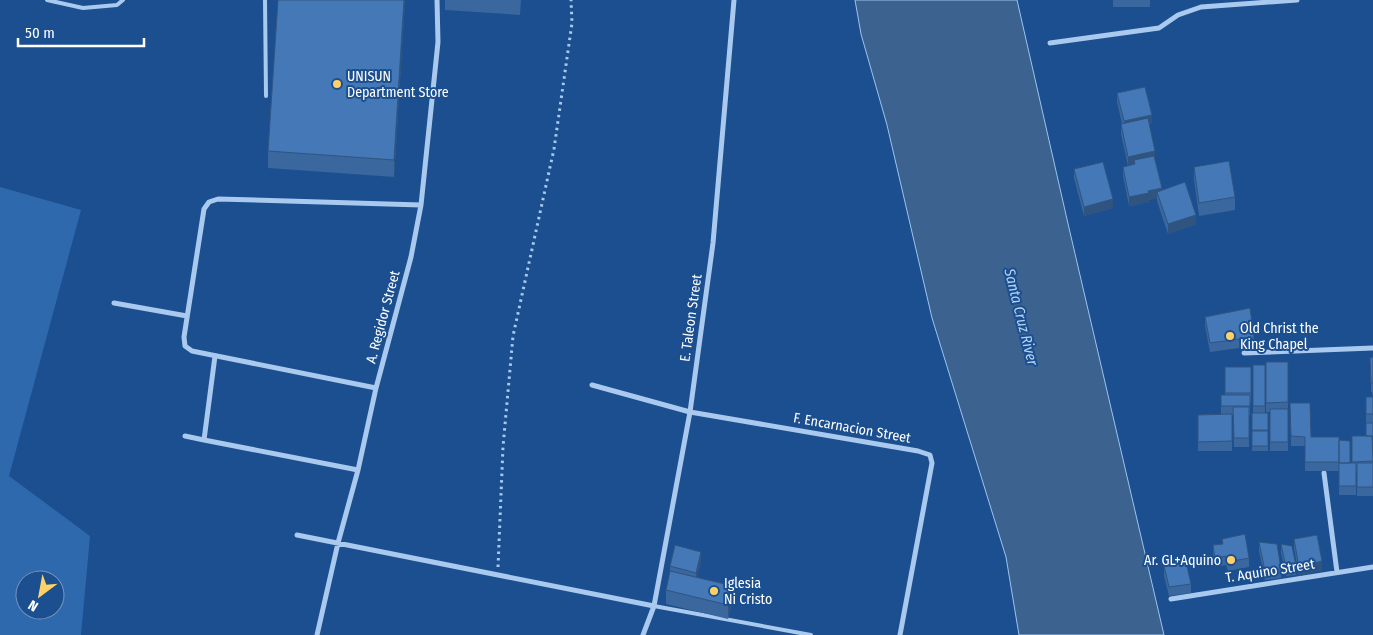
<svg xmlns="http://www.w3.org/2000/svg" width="1373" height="635" font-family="'Fira Sans Condensed',sans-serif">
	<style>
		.green { fill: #2e69ad; fill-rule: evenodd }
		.water { fill: #3c6290; stroke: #9cc4f0 }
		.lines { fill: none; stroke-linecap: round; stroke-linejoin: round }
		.path { stroke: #a9c9ee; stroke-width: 3; stroke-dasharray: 2.5 4; stroke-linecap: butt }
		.service { stroke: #a9c9ee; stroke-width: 4 }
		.minor { stroke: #a9c9ee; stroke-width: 5 }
		.wall { fill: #3a679d }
		.shaded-wall { fill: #305480 }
		.building { fill: #4478b7; stroke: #305480 }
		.poi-dot { fill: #ffd166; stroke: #1b4f8f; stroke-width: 2 }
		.labels { text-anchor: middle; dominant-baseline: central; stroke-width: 4; stroke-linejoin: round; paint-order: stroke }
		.poi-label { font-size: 14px; fill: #fff; stroke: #1b4f8f; text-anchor: start }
		.street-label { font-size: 14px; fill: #fff; stroke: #1b4f8f }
		.water-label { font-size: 15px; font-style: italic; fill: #b5d3f5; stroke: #1b4f8f }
	</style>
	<rect width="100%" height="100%" fill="#1b4f8f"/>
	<path class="green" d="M0 187 81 210 9 476 90 536 81 635H0ZM25 580H55V610H25Z"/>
	<path class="water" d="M855 0H1017L1069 228 1164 635H1019L1006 557 932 318 887 125 861 34Z"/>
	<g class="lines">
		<path class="path" d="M498 567 503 447 513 336 554 149 572 23 571 0"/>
		<path class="service" d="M47 0 83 8 117 5 123 0
			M265 0 266 96
			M654 606 811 635"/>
		<path class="minor" d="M1050 43 1159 28 1178 15 1201 7 1297 0
			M114 303 187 316
			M1244 353 1373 348
			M592 385 690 412 918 451 930 455 932 463 900 635
			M376 388 192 351 185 346 184 337 204 209 209 202 218 199 421 205
			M185 436 204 440 215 356
			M204 440 358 470
			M1324 473 1337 572
			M297 535 654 606
			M1171 599 1373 567
			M317 635 338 543 358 470 376 388 411 257 421 205 438 42 437 0
			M643 635 654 606 690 412 713 243 734 0"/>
	</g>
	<path class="wall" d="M278 0H405L394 177 268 168V151Z
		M445 0H521L520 15 445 10Z
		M1113 0H1150V7H1113Z
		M1117 93 1152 124H1149L1155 160 1162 190 1196 224 1168 234 1157 201V198L1149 200V202L1129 206 1123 176V167L1128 166 1121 134V124H1122L1117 102Z
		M1194 167 1235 197V210L1199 216 1194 180Z
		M1074 169 1113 208 1084 216 1074 178Z
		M1205 317 1254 337V346L1210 352 1205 326Z
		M1373 357V496H1357V471H1356V495H1339V471H1305V446H1291L1290 403 1311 437 1339 440 1350 463H1352V436H1366V397H1373L1372 392H1371L1370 358Z
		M1266 362H1288V451H1270V412H1266Z
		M1253 365H1265V413H1268V451H1252L1253 413Z
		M1225 367H1251V402H1250V415H1249V447H1234L1233 415H1232V451H1198V415L1221 414V395H1225Z
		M1222 539 1249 558V567L1228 571 1226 565 1215 567 1213 554V545L1222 544Z
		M1294 539 1322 570 1299 576 1294 548Z
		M1259 542 1281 569V578L1265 580 1259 551Z
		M1281 544 1296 566V575L1286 576 1281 553Z
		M701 561 697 577 733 599 728 619 666 604V590L670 573V566Z
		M1164 566 1191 584V593L1169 596 1164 576Z"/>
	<path class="shaded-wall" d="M404 0H405L394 177V160Z
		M1152 115V124L1124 130V121Z
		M1155 151V160H1134V164L1128 166V157Z
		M1162 188V197L1157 192V198L1149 200V202L1129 206V197L1148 191Z
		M1113 199V208L1084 216V207Z
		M1196 215V224L1168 234V224Z
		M701 552V561L696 582V573Z
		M1322 561V570L1299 576V567Z
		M733 586V599L728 619V605Z"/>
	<path class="building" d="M278 0H404L394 160 268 151Z
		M1145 87 1152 115 1124 121 1117 93Z
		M1148 118 1155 151 1128 157 1121 124Z
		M1154 156 1162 188 1148 191 1149 193 1129 197 1123 167 1135 164 1134 160Z
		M1229 161 1235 197 1199 203 1194 167Z
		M1103 162 1113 199 1084 207 1074 169Z
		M1185 182 1196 215 1168 224 1157 192Z
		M1250 308 1254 337 1210 343 1205 317Z
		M1373 357V383H1371L1370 358Z
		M1266 362H1288V402L1266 403Z
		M1253 365H1265V406H1253Z
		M1225 367H1251V393H1225Z
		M1221 395H1250V406H1221Z
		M1366 397H1373V414H1366Z
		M1290 403H1310L1311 437H1339V462H1305V437L1291 436Z
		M1233 407H1249V438H1234Z
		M1270 409H1288V442H1270Z
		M1252 413H1268V430H1252Z
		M1232 414V441L1198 442V415Z
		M1366 423H1373V439L1372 436H1366Z
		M1252 431H1268V446H1252Z
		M1352 436H1372L1373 461 1352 462Z
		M1339 440 1350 441V463H1339Z
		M1339 463H1356V486H1339Z
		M1357 463H1373V487H1357Z
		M1245 534 1249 558 1228 562 1226 556 1215 558 1213 545 1223 544 1222 539Z
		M1317 535 1322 561 1299 567 1294 539Z
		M1259 542 1277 544 1281 569 1265 571Z
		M1281 544 1292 546 1296 566 1286 567Z
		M675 545 701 552 696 573 670 566Z
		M1186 562 1191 584 1169 587 1164 566Z
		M670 571 733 586 728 605 666 590Z"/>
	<g class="poi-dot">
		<circle cx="337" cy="84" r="5"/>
		<circle cx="1230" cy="336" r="5"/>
		<circle cx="1231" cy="560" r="5"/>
		<circle cx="714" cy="591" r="5"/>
	</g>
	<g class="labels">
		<g class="poi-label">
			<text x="347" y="76">UNISUN<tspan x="347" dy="16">Department Store</tspan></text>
			<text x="1240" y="328">Old Christ the<tspan x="1240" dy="16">King Chapel</tspan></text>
			<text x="1221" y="560" text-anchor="end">Ar. GL+Aquino</text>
			<text x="724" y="583">Iglesia<tspan x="724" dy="16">Ni Cristo</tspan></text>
		</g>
		<g class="street-label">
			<text transform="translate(383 317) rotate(-75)">A. Regidor Street</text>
			<text transform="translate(691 318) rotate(-82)">E. Taleon Street</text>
			<text transform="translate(852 428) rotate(10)">F. Encarnacion Street</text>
			<text transform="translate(1270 571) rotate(-9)">T. Aquino Street</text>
		</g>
		<g class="water-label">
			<text transform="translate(1021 317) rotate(76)">Santa Cruz River</text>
		</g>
	</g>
	<g transform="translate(40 595) rotate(212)"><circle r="24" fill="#1b4f8f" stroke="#7695bc"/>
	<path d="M0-4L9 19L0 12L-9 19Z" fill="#ffd166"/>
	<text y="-8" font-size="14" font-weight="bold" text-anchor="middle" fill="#ffffff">N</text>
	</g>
	<path d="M18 38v8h126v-8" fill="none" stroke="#ffffff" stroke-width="2.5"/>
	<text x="25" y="38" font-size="15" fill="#ffffff" stroke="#1b4f8f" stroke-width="4" paint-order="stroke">50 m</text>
</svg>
